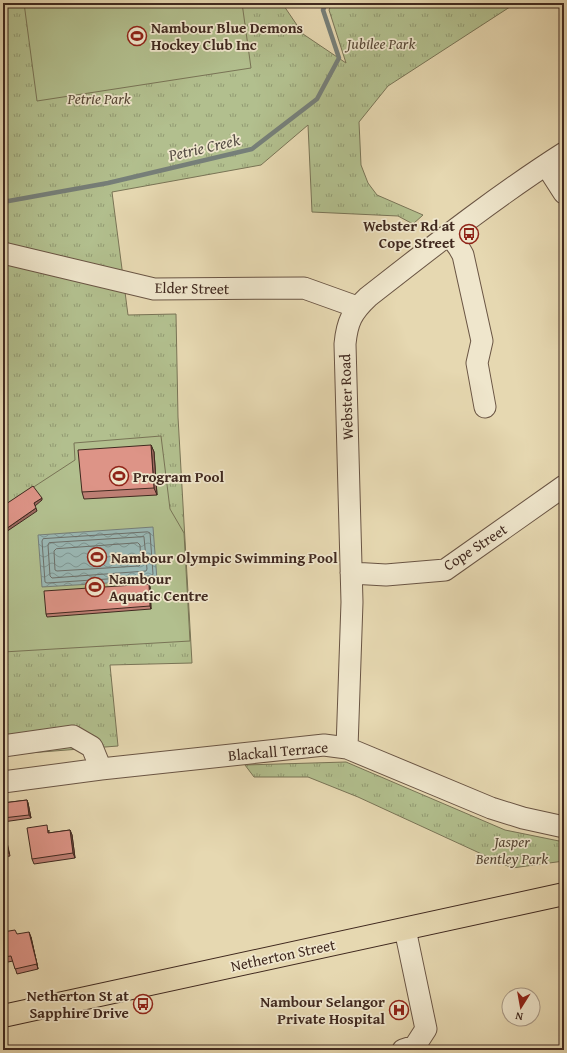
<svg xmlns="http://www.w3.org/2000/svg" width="567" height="1053" font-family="'Gentium Book Plus',serif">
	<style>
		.grass { fill: url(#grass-tufts); stroke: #797456 }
		.pitch { fill: #b2bf8e; stroke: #797456 }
		.water { fill: url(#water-waves); stroke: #767f79 }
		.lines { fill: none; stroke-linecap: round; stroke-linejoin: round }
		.shore { stroke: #6d706a; stroke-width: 1 }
		.stream { stroke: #767f79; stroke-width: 4.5 }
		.minor-casing { stroke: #6a5544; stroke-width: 23 }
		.major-casing { stroke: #40291f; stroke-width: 24 }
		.minor { stroke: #efe6cc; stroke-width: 21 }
		.major { stroke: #e6d8b1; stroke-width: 22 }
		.wall { fill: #be7f74; stroke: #40291f }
		.shaded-wall { fill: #9b685e; stroke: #40291f }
		.building { fill: #dd9487; stroke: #40291f }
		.labels { text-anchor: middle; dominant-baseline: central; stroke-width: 3.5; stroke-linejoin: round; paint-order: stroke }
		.poi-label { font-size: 15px; font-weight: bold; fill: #40291f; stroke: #efe6cc; text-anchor: start }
		.park-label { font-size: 15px; font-style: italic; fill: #574735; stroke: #efe6cc }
		.street-label { font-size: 15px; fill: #40291f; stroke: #efe6cc }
		.water-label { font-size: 16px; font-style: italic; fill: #564d44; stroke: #efe6cc }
	</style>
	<defs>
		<pattern id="grass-tufts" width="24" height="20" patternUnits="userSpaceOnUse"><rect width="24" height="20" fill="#b2bf8e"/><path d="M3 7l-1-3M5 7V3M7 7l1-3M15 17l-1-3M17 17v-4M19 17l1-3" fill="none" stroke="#929b73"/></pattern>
		<pattern id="water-waves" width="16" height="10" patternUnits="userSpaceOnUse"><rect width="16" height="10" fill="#9ab8b5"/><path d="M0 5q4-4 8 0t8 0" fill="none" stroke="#7f9693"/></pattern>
	</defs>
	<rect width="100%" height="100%" fill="#e6d8b1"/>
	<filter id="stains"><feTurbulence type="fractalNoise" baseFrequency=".005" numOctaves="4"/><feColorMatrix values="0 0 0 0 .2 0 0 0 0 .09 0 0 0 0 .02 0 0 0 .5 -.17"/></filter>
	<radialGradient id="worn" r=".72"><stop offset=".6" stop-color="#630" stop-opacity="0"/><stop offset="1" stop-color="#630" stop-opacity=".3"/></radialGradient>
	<path class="grass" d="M3 3H282L303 34 346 63 329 10 332 3H516L388 86 359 122 361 165 368 183 377 195 423 215 413 224 398 216 312 212 308 125 261 165 112 192 128 315 176 314 178 417 192 663 110 665 118 746 3 755Z
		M346 762 505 830 564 842V861L512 868 358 797 308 777H254L245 765Z"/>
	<path class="pitch" d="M24 3H242L251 68 37 101Z
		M161 436 170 509 184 533 190 641 3 652V507L75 460 74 443Z"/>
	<path class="water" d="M153 527 157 580 42 587 38 535Z"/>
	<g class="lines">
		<path class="shore" d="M148 532 150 533 153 574 152 576 47 583 45 582 42 541 43 539Z
			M144 537 147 569 146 571 52 578 50 576 48 545 49 543Z
			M138 543 140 545 141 564 139 566 57 571 55 570 54 551 56 549Z"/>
		<path class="stream" d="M3 202 108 183 252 149 317 99 339 58 323 10 326 3"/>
		<g class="minor-casing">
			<path id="minor" d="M546 165 564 193
				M449 234 459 248 463 255 482 341 477 363 485 407
				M3 253 154 289 304 288 357 307
				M351 573 386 575 445 570 564 486
				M3 746 73 736 92 747 101 769
				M347 748 352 602 345 344C347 322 352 312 368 297 432 247 495 197 564 153
				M3 782 101 769 324 745 347 748 491 808 523 818 564 827
				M403 1050 415 1046 426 1029 405 929"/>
		</g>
		<g class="major-casing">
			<path id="major" d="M3 1016 564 894"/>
		</g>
		<use href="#minor" class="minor"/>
		<use href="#major" class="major"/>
	</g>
	<path class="wall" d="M151 445 154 452 157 495 84 499 82 492Z
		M149 584 150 587 151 609 47 617 46 614Z
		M27 800 28 803 31 818 3 822V803Z
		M3 824 10 856 3 857Z
		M49 830V833L70 830 72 835 75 858 34 864 32 859Z
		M3 932 31 937 38 969 17 974 13 961 3 963Z"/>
	<path class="shaded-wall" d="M151 445 154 452 157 495 154 488Z
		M42 498V500L35 506 34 503Z
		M36 508 37 511 3 534V531Z
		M149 584 150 587 151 609 150 606Z
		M27 800 28 803 31 818 29 815Z
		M70 830 72 835 75 858 73 853Z
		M29 932 31 937 38 969 37 964Z"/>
	<path class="building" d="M151 445 154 488 82 492 78 450Z
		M33 486 42 498 34 503 36 508 3 531V506Z
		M149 584 150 606 46 614 44 591Z
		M27 800 29 815 3 818V803Z
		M47 825 48 833 70 830 73 853 32 859 27 828Z
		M3 826 9 853 3 854Z
		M15 930 17 934 29 932 37 964 15 969 11 956 3 957V932Z"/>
	<defs>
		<g id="stadium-ring" transform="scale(1)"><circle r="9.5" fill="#efe6cc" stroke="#8f2418" stroke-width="1.5"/><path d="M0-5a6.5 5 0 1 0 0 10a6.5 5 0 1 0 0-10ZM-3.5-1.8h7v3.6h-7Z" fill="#8f2418"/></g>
		<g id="bus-ring" transform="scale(1)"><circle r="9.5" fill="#efe6cc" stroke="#8f2418" stroke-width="1.5"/><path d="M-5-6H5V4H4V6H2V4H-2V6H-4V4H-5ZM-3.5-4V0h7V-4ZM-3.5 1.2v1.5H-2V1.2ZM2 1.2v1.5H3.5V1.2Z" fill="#8f2418"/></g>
		<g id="hospital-ring" transform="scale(1)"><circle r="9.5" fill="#efe6cc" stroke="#8f2418" stroke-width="1.5"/><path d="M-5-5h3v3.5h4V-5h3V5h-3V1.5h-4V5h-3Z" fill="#8f2418"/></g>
	</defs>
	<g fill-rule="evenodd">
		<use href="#stadium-ring" x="137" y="36"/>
		<use href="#bus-ring" x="469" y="234"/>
		<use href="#stadium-ring" x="119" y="476"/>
		<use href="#stadium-ring" x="97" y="557"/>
		<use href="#stadium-ring" x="95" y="587"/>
		<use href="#bus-ring" x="143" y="1004"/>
		<use href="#hospital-ring" x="399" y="1010"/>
	</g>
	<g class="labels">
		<g class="poi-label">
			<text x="151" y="27">Nambour Blue Demons<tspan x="151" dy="17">Hockey Club Inc</tspan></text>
			<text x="455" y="225" text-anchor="end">Webster Rd at<tspan x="455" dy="17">Cope Street</tspan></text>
			<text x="133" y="476">Program Pool</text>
			<text x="111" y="557">Nambour Olympic Swimming Pool</text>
			<text x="109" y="578">Nambour<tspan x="109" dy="17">Aquatic Centre</tspan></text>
			<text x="129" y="995" text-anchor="end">Netherton St at<tspan x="129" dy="17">Sapphire Drive</tspan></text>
			<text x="385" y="1001" text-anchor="end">Nambour Selangor<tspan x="385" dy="17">Private Hospital</tspan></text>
		</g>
		<g class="park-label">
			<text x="381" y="43">Jubilee Park</text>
			<text x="99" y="98">Petrie Park</text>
			<text x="512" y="841">Jasper<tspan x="512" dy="17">Bentley Park</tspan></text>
		</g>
		<g class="street-label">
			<text transform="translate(192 288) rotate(1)">Elder Street</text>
			<text transform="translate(346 397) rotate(-92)">Webster Road</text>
			<text transform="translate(475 547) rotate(-33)">Cope Street</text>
			<text transform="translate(278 751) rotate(-5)">Blackall Terrace</text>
			<text transform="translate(283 955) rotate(-12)">Netherton Street</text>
		</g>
		<g class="water-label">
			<text transform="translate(204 147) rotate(-13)">Petrie Creek</text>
		</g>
	</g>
	<rect width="567" height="1053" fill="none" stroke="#e6d8b1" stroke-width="16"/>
	<rect x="4" y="4" width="559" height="1045" fill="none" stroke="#40291f" stroke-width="2"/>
	<rect x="8" y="8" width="551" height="1037" fill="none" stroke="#40291f"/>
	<g transform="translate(521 1007) rotate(191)"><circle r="19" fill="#efe6cc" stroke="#a99a87"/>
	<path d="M0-3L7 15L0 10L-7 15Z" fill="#8f2418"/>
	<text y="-6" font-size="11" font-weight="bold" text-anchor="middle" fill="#40291f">N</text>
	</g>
	<rect width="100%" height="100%" filter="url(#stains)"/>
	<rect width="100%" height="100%" fill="url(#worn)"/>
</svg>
